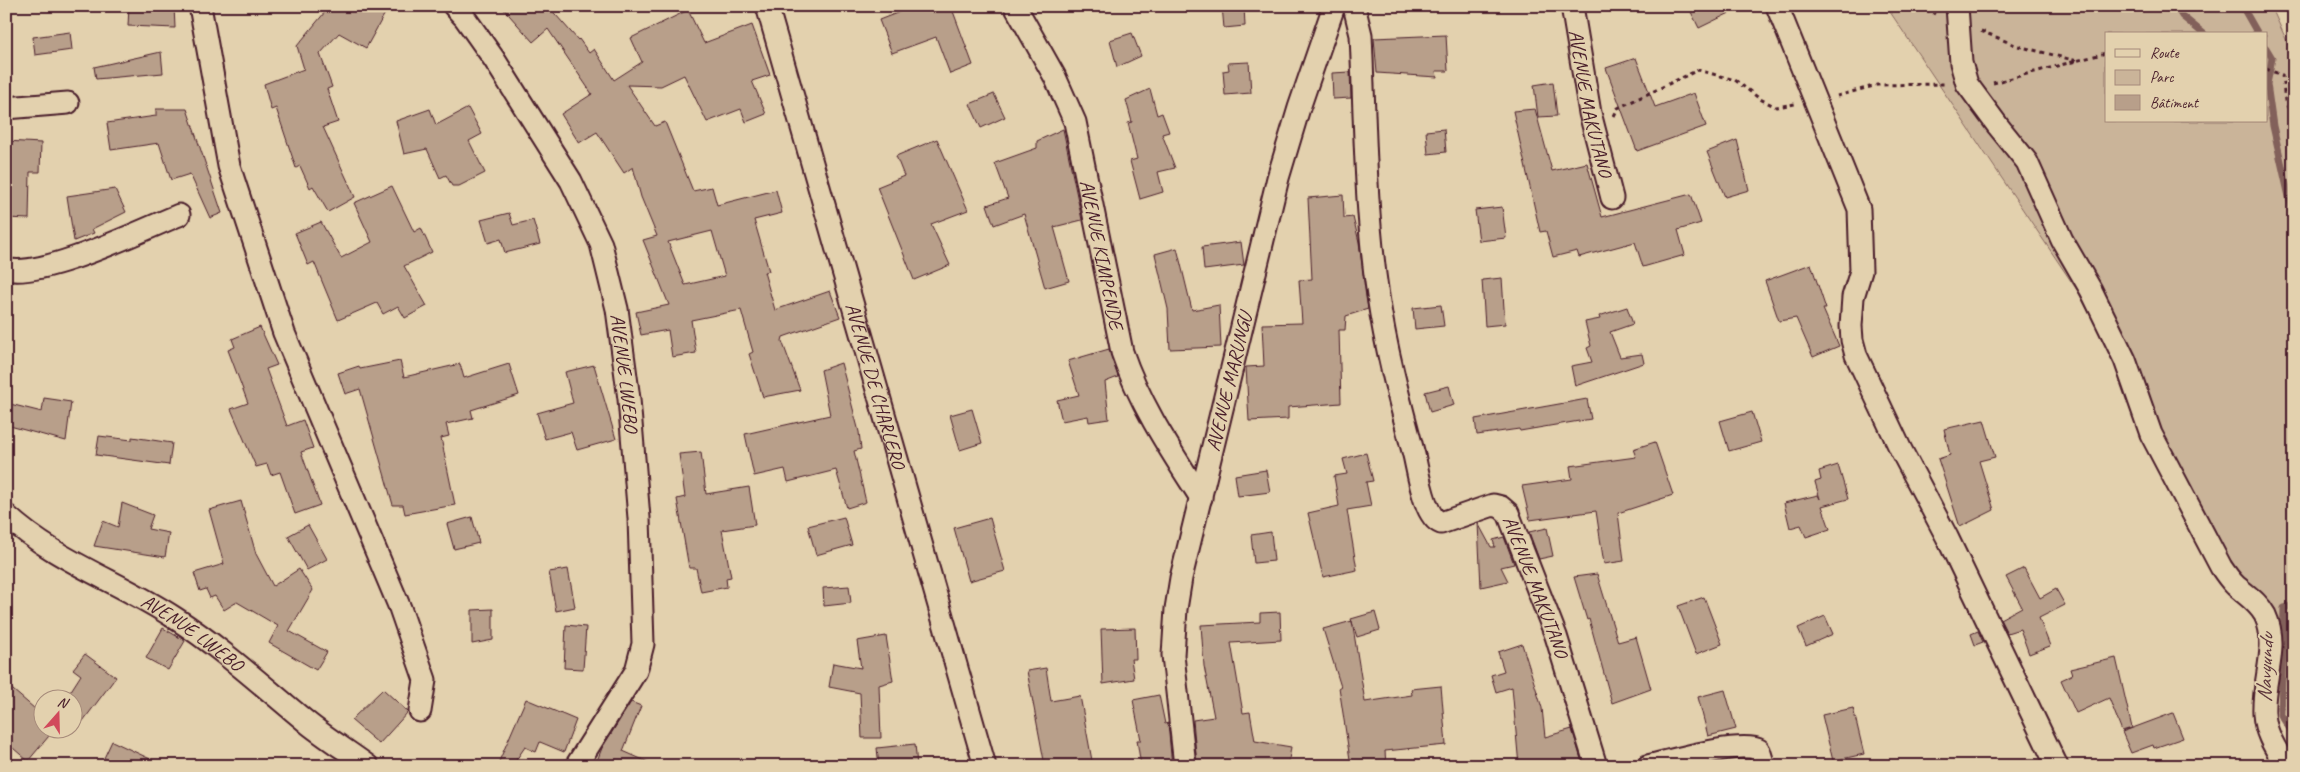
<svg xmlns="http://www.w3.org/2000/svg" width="2300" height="772" font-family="Caveat,sans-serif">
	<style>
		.green { fill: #cab499; stroke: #8a6a62; fill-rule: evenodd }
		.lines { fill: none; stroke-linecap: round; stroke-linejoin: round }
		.stream { stroke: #82605a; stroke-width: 7 }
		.building { fill: #b89f8a; stroke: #4a1f2b; fill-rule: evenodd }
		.minor-casing { stroke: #4a1f2b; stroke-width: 25 }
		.path { stroke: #4a1f2b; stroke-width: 3; stroke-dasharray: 4 4; stroke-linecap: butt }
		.minor { stroke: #e3d1ae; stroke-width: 21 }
		.labels { text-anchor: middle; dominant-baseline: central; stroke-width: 4; stroke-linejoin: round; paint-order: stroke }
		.street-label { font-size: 20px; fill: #4a1f2b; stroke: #e3d1ae }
		.water-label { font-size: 21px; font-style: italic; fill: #5d353b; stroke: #e3d1ae }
	</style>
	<rect width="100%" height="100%" fill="#e3d1ae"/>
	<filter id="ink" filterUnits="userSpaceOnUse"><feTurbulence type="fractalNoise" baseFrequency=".02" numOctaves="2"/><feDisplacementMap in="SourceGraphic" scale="10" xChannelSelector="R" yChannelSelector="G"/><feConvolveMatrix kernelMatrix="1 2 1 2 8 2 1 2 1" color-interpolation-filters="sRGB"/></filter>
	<g filter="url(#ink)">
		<path class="green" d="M1886 6H2271L2294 57V694L2077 290ZM2106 34H2266V121H2106Z"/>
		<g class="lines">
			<path class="stream" d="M2176 6 2182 16 2204 34
				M2242 6 2258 34
				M2266 48 2272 58 2267 84 2273 126 2294 219
				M2294 605 2284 608 2281 715 2294 735"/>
		</g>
		<path class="building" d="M129 6H174L175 28 128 26Z
			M330 6H389L366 48 339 33 320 54 332 87 327 89 338 122 323 127 355 197 328 212 313 186 310 188 300 166 296 168 276 108 271 110 264 84 304 69 297 46Z
			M501 6H548L578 40 579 39 589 53 594 49 614 80 642 62 631 38 688 10 704 43 752 25 770 75 752 81 766 114 746 122 741 109 707 122 684 75 661 86 627 85 655 126 665 122 693 191 712 187 717 205 776 190 782 213 754 220 769 271 764 272 775 310 830 291 840 317 783 337 782 341 800 390 763 397 749 354 753 352 741 310 691 320 696 353 672 357 668 330 641 335 636 312 669 305 643 240 657 236 641 197 633 167 624 173 597 132 579 143 561 114 592 94 548 29 533 42ZM712 231 725 276 685 285 668 242Z
			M915 6H951L973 65 950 74 936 37 892 53 879 20Z
			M1222 6H1244L1245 26 1224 28Z
			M1688 6H1744L1699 28Z
			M70 32 72 50 35 55 33 37Z
			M1132 33 1141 56 1117 67 1110 40Z
			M1446 35 1448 71H1436L1437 77 1377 73 1374 38Z
			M161 52 163 73 96 79 94 67Z
			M1636 58 1655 107 1694 93 1706 126 1637 151 1606 68Z
			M1249 62 1251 93 1225 95 1223 71 1229 70 1228 63Z
			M1350 72 1351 98 1333 99 1332 73Z
			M1553 82 1557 116 1538 117 1534 85Z
			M1150 89 1157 115 1162 113 1169 132 1162 134 1175 168 1158 172 1163 192 1140 199 1130 161 1137 159 1128 123 1132 122 1126 100Z
			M994 94 1005 117 981 128 970 104Z
			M468 108 482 134 469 141 485 173 459 186H452L446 175 440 178 427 149 404 154 396 121 430 109 436 125Z
			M156 109H187L222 213 210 218 190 174 171 180 159 143 111 150 107 123 156 116Z
			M1535 109 1552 171 1587 163 1602 217 1691 194 1701 223 1678 230 1685 255 1643 267 1635 242 1579 257 1577 251 1553 257 1546 231 1540 232 1513 111Z
			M1063 129 1082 220 1054 227 1069 281 1045 288 1024 214 994 225 987 205 1008 198 995 163 1037 148V141Z
			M1444 129 1446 152 1428 154 1426 131Z
			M937 139 968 210 931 224 950 265 914 280 877 187 904 176 896 156Z
			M1737 140 1749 190 1725 197 1707 152Z
			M6 141 41 143 40 172H30L29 219 6 218Z
			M392 186 414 232 421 228 432 252 404 266 427 306 405 318 398 306 383 314 377 303 338 320 314 262 308 265 295 233 321 222 341 258 372 242 354 203Z
			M115 189 126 212 92 229 94 233 74 241 67 196Z
			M1343 195 1344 218 1353 217 1359 242 1368 309 1346 316 1345 330H1339L1341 403 1288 407V419L1249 421 1246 367 1264 366 1262 324 1302 323 1299 280 1312 279 1308 198Z
			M1502 207 1506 238 1479 241 1475 210Z
			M509 213 513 225 533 220 540 244 505 253 501 239 488 243 481 220Z
			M1241 242 1244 265 1204 270 1202 247Z
			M1177 248 1192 310 1219 305 1221 347 1170 349 1168 309 1155 254Z
			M1811 264 1826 309H1823L1839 346 1813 357 1796 318 1779 321 1765 281Z
			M1502 278 1505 324 1485 326 1482 280Z
			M1441 305 1444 326 1415 329 1413 308Z
			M1627 307 1633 324 1610 332 1620 357 1642 354 1644 363 1575 386 1571 366 1592 362 1587 348 1591 346 1585 322 1600 319 1599 316Z
			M260 327 277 365 266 369 287 426 303 420 313 448 301 452 320 505 295 514 280 472 271 475 267 464 256 467 231 409 248 403 228 350 235 347 232 339Z
			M1109 349 1118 377 1105 382 1109 419 1089 422 1088 416 1062 421 1057 400 1079 395 1068 361Z
			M400 361 404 377 460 364 464 378 509 364 519 395 471 410 473 418 446 424 449 436 441 438 455 505 405 514 403 505H393L360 389 345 394 338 373 359 366 360 369Z
			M841 363 859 432 861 449 854 451 866 502 847 508 836 470 788 482 785 469 754 476 745 434 830 415 821 370Z
			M594 365 616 439 577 450 571 432 545 439 537 413 573 403 565 372Z
			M1449 386 1454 405 1430 412 1425 392Z
			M44 398 71 402 66 441 6 425V403L42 412Z
			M1587 399 1591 419 1520 431 1519 429 1477 435 1475 419Z
			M972 409 982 443 960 450 950 415Z
			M1752 412 1761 442 1729 451 1720 421Z
			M1984 420 1995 457 1979 461 1994 510 1960 527 1938 459 1950 455 1944 429Z
			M99 436 132 440V437L172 443 169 465 96 455Z
			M1655 442 1673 495 1618 513 1624 561 1604 564 1596 511 1530 520 1522 486 1572 479 1570 466 1636 457 1633 449Z
			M701 452 706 494 749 487 755 525 722 530 731 577 726 578 727 587 701 592 696 568H689L677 499 685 497 679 454Z
			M1366 453 1373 481 1366 482 1371 506 1347 510 1357 570 1323 577 1308 513 1339 506 1334 476 1347 474 1343 459Z
			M1838 465 1848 499 1822 506 1830 529 1806 537 1801 525 1790 528 1784 503 1818 495 1820 499 1815 482 1821 480 1819 471Z
			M1266 470 1270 492 1238 496 1235 475Z
			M241 501 256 554 273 586 299 569 313 590 289 631 327 652 316 670 269 643 278 626 237 602 224 610 215 596 210 598 206 589 200 591 194 573 224 564 209 510Z
			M122 503 153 515 148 529 169 533 165 557 94 546 103 521 118 527Z
			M472 517 479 543 454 549 447 524Z
			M844 517 852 545 816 555 808 526Z
			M990 518 1005 571 969 581 954 528Z
			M1478 523 1491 547H1495L1493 540 1504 537 1514 564 1501 567 1508 581 1481 587Z
			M308 525 327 559 307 570 288 536Z
			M1547 528 1553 556 1539 559 1529 532Z
			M1271 532 1274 561 1254 563 1251 535Z
			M2024 568 2040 598 2056 589 2065 605 2039 618 2050 646 2029 654 2020 629 2007 633 2000 619 2022 607 2006 577Z
			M568 569 575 607 556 611 549 572Z
			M1597 574 1618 642 1636 637 1651 689 1612 703 1589 619 1587 620 1574 577Z
			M849 586 851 603 824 606 823 588Z
			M1704 597 1722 644 1696 654 1678 606Z
			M493 609V640L472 644V610Z
			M1280 612 1281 640 1231 643 1243 713 1250 712 1255 741 1291 747 1288 766H1197L1193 720 1214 717 1204 666 1201 625 1260 622V613Z
			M1375 612 1380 630 1357 637 1351 619Z
			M1825 616 1833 634 1806 646 1798 628Z
			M1352 621 1365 702 1412 695 1411 689 1441 686 1446 745 1385 751 1386 766H1351L1339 687H1341L1323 629Z
			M566 625 586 627 583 669 564 668Z
			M163 628 185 641 168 670 146 658Z
			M1135 628 1136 659H1131L1134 679 1103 684 1101 629Z
			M1978 631 1983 642 1975 645 1971 634Z
			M886 636 893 681 879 685 881 738H862L860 693 829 687 833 663 861 668 857 641Z
			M1522 644 1542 708 1545 737 1572 729 1583 766H1519L1512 687 1496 692 1491 675 1504 671 1498 652Z
			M85 654 116 677 83 721 72 714V700H65L81 675 73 669Z
			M2116 658 2132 728 2122 731 2109 698 2076 713 2061 680 2072 675 2070 669Z
			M1046 668 1051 701 1080 696 1093 766H1045L1027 671Z
			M6 684 42 715V730H54L28 761 6 742Z
			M383 689 408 712 379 744 351 720Z
			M1725 690 1736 729 1708 736 1698 697Z
			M1159 695 1165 724 1168 723 1172 766H1141L1137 740H1141L1133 700Z
			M526 699 576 720 564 752 540 742 536 752 525 747 512 766H497Z
			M631 702 641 706 623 751 657 766H595L602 748Z
			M1853 708 1864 754 1833 761 1822 715Z
			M2173 713 2183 738 2154 748 2153 745 2131 753 2122 732Z
			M112 741 165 766H121L104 758Z
			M915 744 917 766H879L877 748Z"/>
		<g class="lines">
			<g class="minor-casing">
				<g id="minor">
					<path d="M200 6 229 166 284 333 400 608 425 680 420 711"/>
					<path id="s1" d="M454 6 465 18 494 59 571 181 601 244 617 309 629 399 639 518 643 644 636 671 576 766"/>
					<path id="s2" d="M767 6 985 766"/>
					<path id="s3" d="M1015 6 1055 77 1075 122 1122 352C1140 405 1171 451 1201 498"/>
					<path id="s4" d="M1354 6 1361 35C1365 122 1365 210 1378 296 1386 350 1400 402 1414 455 1418 471 1424 517 1441 523L1493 505 1501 507 1508 513 1556 636 1596 766"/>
					<path id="s5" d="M1572 6 1590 113 1612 198"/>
					<path d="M1777 6 1859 209 1861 271 1853 297 1851 326 1852 340 1856 355 1901 450 1947 537 2057 766"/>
					<path d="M1957 6 1961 63 1967 84 1998 126 2027 162 2062 240 2091 290 2125 360 2151 434 2221 567C2225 573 2230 580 2235 585 2246 595 2258 602 2265 615 2280 647 2262 680 2264 713 2265 734 2276 749 2286 766"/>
					<path d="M6 108 68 103"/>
					<path d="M6 269C42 279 142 230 179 215"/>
					<path id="s6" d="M6 515C55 561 119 581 175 618 223 649 265 688 309 724 328 739 349 752 368 766"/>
					<path id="s7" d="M1185 766 1173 655 1176 609 1181 578 1278 178 1299 108 1334 6"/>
					<path d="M1648 766C1669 761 1743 740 1759 750L1764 766"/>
				</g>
			</g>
			<path class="path" d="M1919 6 1935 14
				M1981 31 2018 46 2077 61
				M2266 69 2282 75 2285 101 2294 121
				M1993 83 2106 53
				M1837 96 1877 85 1945 84
				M1614 116 1618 108 1698 70 1735 80 1760 99 1776 107 1795 104"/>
			<use href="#minor" class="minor"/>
		</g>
	</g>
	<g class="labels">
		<g class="street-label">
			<text stroke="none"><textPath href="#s5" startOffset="99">AVENUE MAKUTANO</textPath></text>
			<text stroke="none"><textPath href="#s3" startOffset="266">AVENUE KIMPENDE</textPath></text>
			<text stroke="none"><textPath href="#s1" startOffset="412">AVENUE LWEBO</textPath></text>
			<text stroke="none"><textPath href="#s7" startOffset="391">AVENUE MARUNGU</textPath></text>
			<text stroke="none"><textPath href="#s2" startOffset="395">AVENUE DE CHARLERO</textPath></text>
			<text stroke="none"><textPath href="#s4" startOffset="681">AVENUE MAKUTANO</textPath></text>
			<text stroke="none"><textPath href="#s6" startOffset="221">AVENUE LWEBO</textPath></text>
		</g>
		<g class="water-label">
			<text transform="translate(2265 668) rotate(-88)">Navyundu</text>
		</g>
	</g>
	<rect width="2300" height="772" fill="none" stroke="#e3d1ae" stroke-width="25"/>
	<rect x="12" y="12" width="2275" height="747" fill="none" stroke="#4a1f2b" stroke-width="2" filter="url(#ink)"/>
	<rect x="2105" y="32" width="162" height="90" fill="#e3d1ae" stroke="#a68a7a"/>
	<rect x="2115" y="49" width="25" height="8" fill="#e3d1ae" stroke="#a68a7a"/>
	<text x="2150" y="58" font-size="15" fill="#4a1f2b">Route</text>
	<rect x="2115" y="70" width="25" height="15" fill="#cab499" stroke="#a68a7a"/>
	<text x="2150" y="82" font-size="15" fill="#4a1f2b">Parc</text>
	<rect x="2115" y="95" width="25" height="15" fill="#b89f8a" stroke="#a68a7a"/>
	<text x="2150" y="108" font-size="15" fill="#4a1f2b">Bâtiment</text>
	<g transform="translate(58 714) rotate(20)"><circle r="24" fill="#e3d1ae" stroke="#a68a7a"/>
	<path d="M0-4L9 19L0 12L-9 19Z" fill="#d1495b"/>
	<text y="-8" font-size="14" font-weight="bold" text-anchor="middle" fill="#4a1f2b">N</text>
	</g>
</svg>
